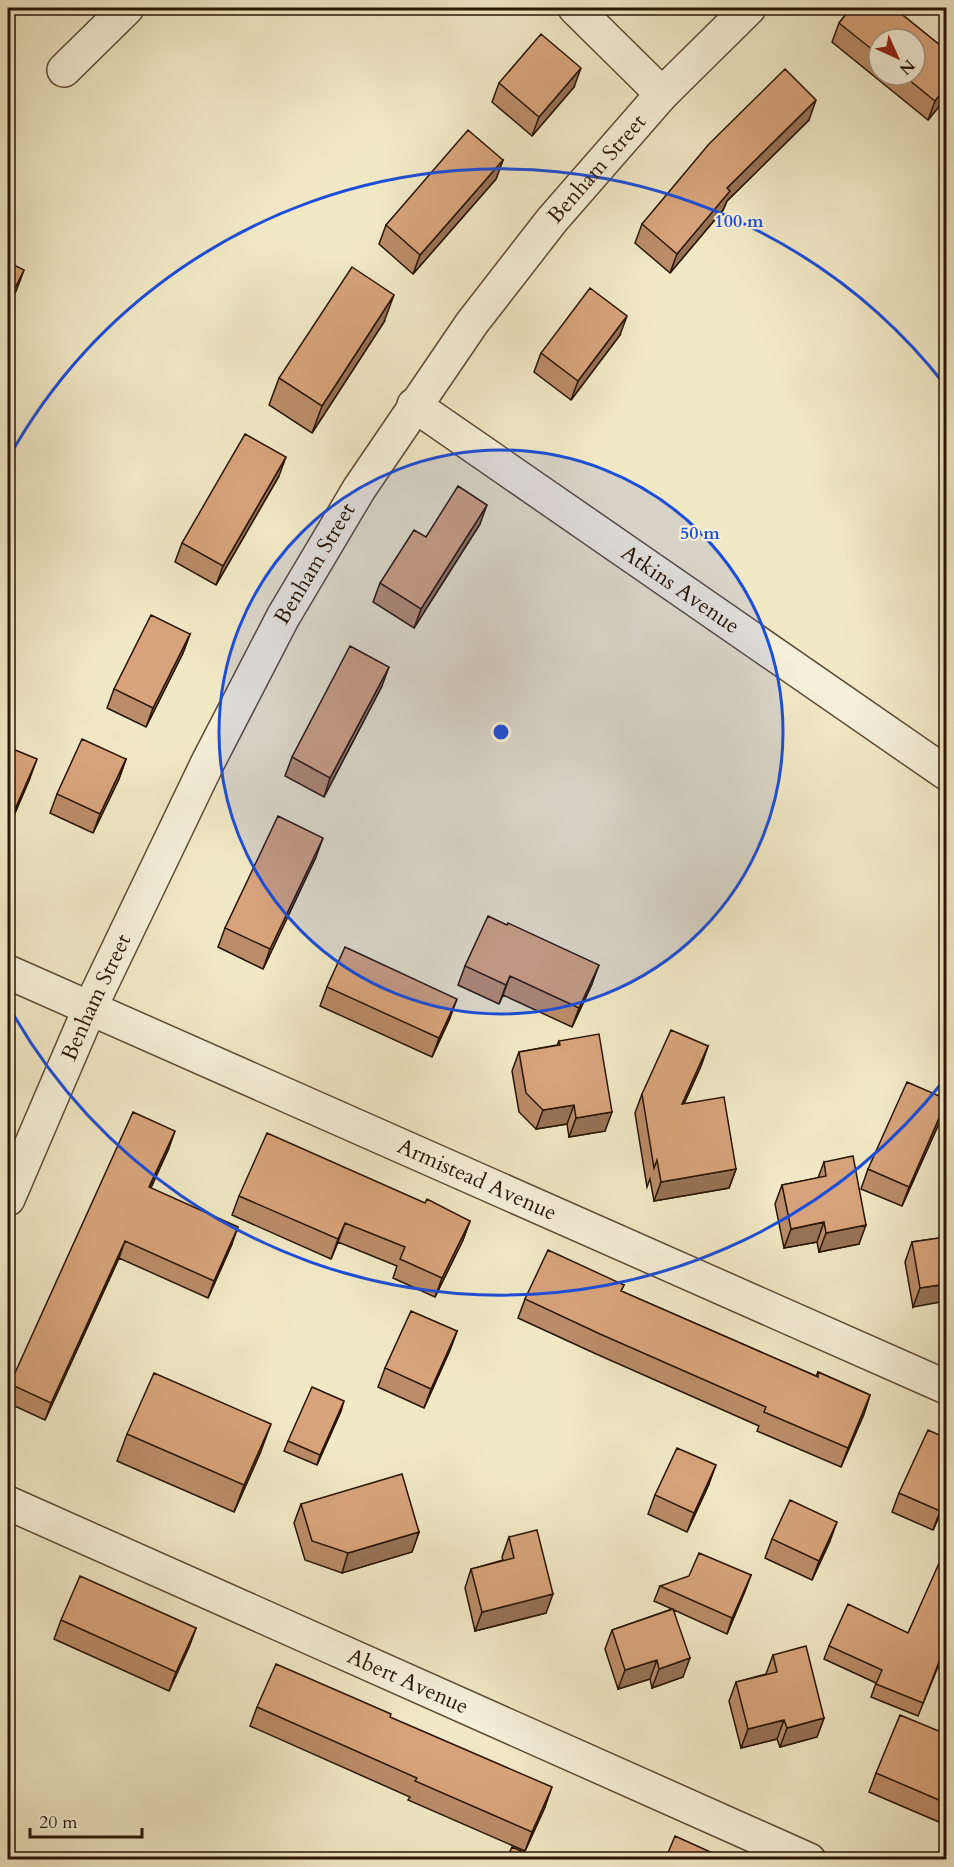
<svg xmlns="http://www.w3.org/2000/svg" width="954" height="1867" font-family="Cardo,serif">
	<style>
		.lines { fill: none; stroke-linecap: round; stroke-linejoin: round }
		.street-casing { stroke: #5b4a35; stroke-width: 36 }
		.street { stroke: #f6f0d9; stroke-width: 33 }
		.wall { fill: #ba8c69; stroke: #291505; stroke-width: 1.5; fill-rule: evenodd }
		.shaded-wall { fill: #977255; stroke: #291505; stroke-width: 1.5 }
		.building { fill: #d8a37a; stroke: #291505; stroke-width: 1.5 }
		.ring { fill: none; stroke: #1d4ed8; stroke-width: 3 }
		.labels { text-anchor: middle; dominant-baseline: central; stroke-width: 4.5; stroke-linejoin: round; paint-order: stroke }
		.street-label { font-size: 22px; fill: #291505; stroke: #f6f0d9 }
		.centre { fill: #1d4ed8; stroke: #f6f0d9; stroke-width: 3 }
		.ring-label { font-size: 18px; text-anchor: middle; font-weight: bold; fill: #1d4ed8; stroke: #f6f0d9; stroke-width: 4.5; stroke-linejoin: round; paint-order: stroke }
	</style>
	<rect width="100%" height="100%" fill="#f1e8c5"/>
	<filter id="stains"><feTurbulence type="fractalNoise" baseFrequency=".00333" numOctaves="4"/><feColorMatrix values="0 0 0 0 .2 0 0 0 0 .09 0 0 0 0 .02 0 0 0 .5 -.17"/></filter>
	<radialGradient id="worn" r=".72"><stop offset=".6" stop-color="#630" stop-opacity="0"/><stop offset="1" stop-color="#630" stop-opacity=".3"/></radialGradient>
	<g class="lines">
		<g class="street-casing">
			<g id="street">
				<path d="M575 8 662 94"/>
				<path d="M64 70 127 8"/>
				<path id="s1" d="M414 405 946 773"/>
				<path id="s2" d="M8 972 946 1387"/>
				<path id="s3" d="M8 1199 89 1010 208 762 283 617 359 489 472 323 552 220 662 94 749 8"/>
				<path id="s4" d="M8 1503 809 1860"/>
			</g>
		</g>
		<use href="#street" class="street"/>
	</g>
	<path class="wall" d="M851 8H894L946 50V98L928 120 832 42 839 23ZM879 39H915V75H879Z
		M499 83 574 87 532 136 492 102Z
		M809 120 727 201 723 210 670 273 635 243 642 224Z
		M503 160 496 179 413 274 379 244 386 225Z
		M384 322 312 433 269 405 279 378Z
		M620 335 571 400 534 372 541 353Z
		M279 476 216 585 175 562 182 543Z
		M480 524 414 628 373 602 380 583Z
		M190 634 183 653 146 727 107 708 114 689Z
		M382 686 324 797 285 776 292 757Z
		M8 747 30 778 9 827 8 826Z
		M126 759 119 779 93 833 50 813 57 794Z
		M316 857 263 969 218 947 225 928Z
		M465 966 592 984 572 1027 503 995 499 1004 458 985Z
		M327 987 450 1018 432 1057 320 1006Z
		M559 1041 605 1131 569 1137 567 1124 536 1129 519 1112 512 1071 519 1052 557 1045Z
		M708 1046 701 1066 684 1104 736 1169 729 1188 654 1201 650 1179 647 1187 635 1113 642 1094Z
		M946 1103 941 1119 902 1206 861 1189 868 1169Z
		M169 1148 151 1188 232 1244 208 1298 119 1258 45 1420 8 1403V1391L10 1384Z
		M824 1162 859 1244 819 1252 817 1242 784 1248 775 1204 782 1185 818 1178Z
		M239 1196 425 1203 470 1221 463 1240 435 1297 393 1278 397 1266 338 1242 331 1259 232 1215Z
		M946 1237 913 1307 905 1262 912 1242Z
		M624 1285 621 1291 816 1376 818 1372 870 1395 864 1414 841 1467 757 1431 759 1426 594 1353 518 1318 525 1299Z
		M457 1331 450 1350 424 1408 378 1387 385 1368Z
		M341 1411 317 1465 284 1451 288 1441Z
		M127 1434 261 1451 234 1512 117 1461Z
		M946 1438V1501L933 1530 892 1512 899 1493Z
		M709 1484 687 1532 648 1514 655 1495Z
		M301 1504 419 1532 412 1552 342 1573 305 1560 294 1523Z
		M509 1537 546 1613 475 1631 465 1588 471 1569 503 1560 502 1557Z
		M772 1539 830 1541 812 1580 765 1558Z
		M946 1553V1647L918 1716 871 1697 876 1683 824 1659 829 1646 908 1633Z
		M751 1575 745 1591 727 1634 674 1610 683 1677 652 1688 650 1679 618 1689 605 1649 612 1630 672 1609 654 1601 660 1586Z
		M61 1620 196 1628 189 1647 169 1691 54 1639Z
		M773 1655 824 1718 817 1737 780 1747 777 1739 741 1748 729 1701 736 1682 766 1674Z
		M257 1707 390 1717 545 1807 525 1851 408 1800 410 1797 250 1726Z
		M946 1734V1825L869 1792 876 1773Z"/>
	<path class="shaded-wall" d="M581 68 574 87 532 136 539 117Z
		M946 87V98L928 120 935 101Z
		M816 100 809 120 727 201 723 210 670 273 677 254 727 188Z
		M503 160 496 179 413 274 420 255Z
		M24 270 17 289 8 308V302Z
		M394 295 384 322 312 433 322 406Z
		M627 316 620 335 571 400 578 381Z
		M286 457 279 476 216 585 223 566Z
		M487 505 480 524 414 628 421 609Z
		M190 634 183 653 146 727 153 708Z
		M389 667 382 686 324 797 330 778Z
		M37 759 30 778 9 827 16 807Z
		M126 759 119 779 93 833 100 814Z
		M323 838 316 857 263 969 270 949Z
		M599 965 592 984 572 1027 579 1008Z
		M510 976 503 995 499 1004 506 985Z
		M457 999 450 1018 432 1057 439 1038Z
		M708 1046 701 1066 675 1123 682 1104Z
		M946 1102 941 1119 902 1206 909 1187Z
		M574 1105 567 1124 536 1129 543 1110Z
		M612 1112 605 1131 569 1137 576 1118Z
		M175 1131 169 1148 143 1204 149 1187Z
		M736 1169 729 1188 654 1201 661 1182Z
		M470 1221 463 1240 435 1297 442 1278Z
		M824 1222 817 1242 784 1248 791 1229Z
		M345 1223 338 1242 331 1259 338 1239Z
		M866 1225 859 1244 819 1252 826 1233Z
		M238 1227 232 1244 208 1298 214 1281Z
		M125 1241 119 1258 45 1420 51 1403Z
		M946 1284V1301L913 1307 920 1288Z
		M457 1331 450 1350 424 1408 431 1389Z
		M870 1395 864 1414 841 1467 848 1448Z
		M344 1401 341 1411 317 1465 320 1455Z
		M271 1424 261 1451 234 1512 244 1485Z
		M716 1465 709 1484 687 1532 694 1513Z
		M946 1497V1501L933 1530 940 1511Z
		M837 1522 830 1541 812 1580 819 1561Z
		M419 1532 412 1552 342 1573 348 1553Z
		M751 1575 745 1591 727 1634 732 1618Z
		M553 1594 546 1613 475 1631 482 1612Z
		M196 1628 189 1647 169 1691 176 1672Z
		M690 1658 683 1677 652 1688 659 1669Z
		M657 1660 650 1679 618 1689 625 1670Z
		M824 1718 817 1737 780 1747 787 1728Z
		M784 1720 777 1739 741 1748 748 1729Z
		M552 1787 545 1807 525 1851 532 1832Z"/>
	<path class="building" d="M851 8H894L946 50V87L935 101 903 75H915V39H879V55L839 23Z
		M541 34 581 68 539 117 499 83Z
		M785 69 816 100 727 188 730 191 677 254 642 224 709 144Z
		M468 130 503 160 420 255 386 225Z
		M8 262 24 270 8 302Z
		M352 267 394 295 322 406 279 378Z
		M590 288 627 316 578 381 541 353Z
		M245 434 286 457 223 566 182 543Z
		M458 486 487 505 421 609 380 583 414 530 426 537Z
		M151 615 190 634 153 708 114 689Z
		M350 646 389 667 330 778 292 757Z
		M82 739 126 759 100 814 57 794Z
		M8 747 37 759 16 807 8 804Z
		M278 816 323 838 270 949 225 928Z
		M488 916 507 925 508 923 599 965 579 1008 510 976 506 985 465 966Z
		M345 947 457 999 439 1038 327 987Z
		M671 1030 708 1046 682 1104 724 1097 736 1169 661 1182 657 1160 654 1168 642 1094Z
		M599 1034 612 1112 576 1118 574 1105 543 1110 526 1093 519 1052 560 1045 559 1041Z
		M907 1082 946 1099V1102L909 1187 868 1169Z
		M133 1112 175 1131 149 1187 238 1227 214 1281 125 1241 51 1403 10 1384Z
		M267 1133 425 1203 427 1199 470 1221 442 1278 400 1259 405 1247 345 1223 338 1239 239 1196Z
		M853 1156 866 1225 826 1233 824 1222 791 1229 782 1185 826 1176 824 1162Z
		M946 1237V1284L920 1288 912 1242Z
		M548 1250 624 1285 621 1291 818 1377V1372L870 1395 848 1448 764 1412 766 1407 600 1334 525 1299Z
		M411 1311 457 1331 431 1389 385 1368Z
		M154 1373 271 1424 244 1485 127 1434Z
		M312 1387 344 1401 320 1455 288 1441Z
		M928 1430 946 1438V1497L940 1511 899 1493Z
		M677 1448 716 1465 694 1513 655 1495Z
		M402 1474 419 1532 348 1553 312 1541 301 1504Z
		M790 1500 837 1522 819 1561 772 1539Z
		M537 1530 553 1594 482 1612 471 1569 514 1558 509 1537Z
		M944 1552 946 1553V1644L923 1703 876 1684 882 1670 829 1646 848 1604 908 1633Z
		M699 1553 751 1575 732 1618 660 1586 689 1576Z
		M80 1576 196 1628 176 1672 61 1620Z
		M673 1609 690 1658 659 1669 657 1660 625 1670 612 1630Z
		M806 1646 824 1718 787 1728 784 1720 748 1729 736 1682 777 1672 773 1655Z
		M276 1664 391 1714 390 1717 552 1787 532 1832 415 1781 417 1778 257 1707Z
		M900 1715 946 1734V1803L876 1773Z
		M675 1836 728 1860H665Z
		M8 1847 11 1849 8 1856Z
		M512 1847 542 1860H506Z"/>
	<circle cx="501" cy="732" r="282" fill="#1d4ed8" fill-opacity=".12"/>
	<g class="ring">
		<circle cx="501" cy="732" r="282"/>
		<path d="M945 1079A564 564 0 0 1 8 1005M8 459A564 564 0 0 1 945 385"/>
	</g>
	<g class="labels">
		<g class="street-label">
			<text stroke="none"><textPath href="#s3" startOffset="1192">Benham Street</textPath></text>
			<text stroke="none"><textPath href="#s3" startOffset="706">Benham Street</textPath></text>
			<text stroke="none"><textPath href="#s1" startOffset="324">Atkins Avenue</textPath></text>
			<text stroke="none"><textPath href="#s3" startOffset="220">Benham Street</textPath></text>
			<text stroke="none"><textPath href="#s2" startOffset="513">Armistead Avenue</textPath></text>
			<text stroke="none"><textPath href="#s4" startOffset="438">Abert Avenue</textPath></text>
		</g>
	</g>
	<circle cx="501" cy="732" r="9" class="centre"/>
	<g class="ring-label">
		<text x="739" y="227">100 m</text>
		<text x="700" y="539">50 m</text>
	</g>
	<rect width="954" height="1867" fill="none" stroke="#f1e8c5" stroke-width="30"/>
	<rect x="9" y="9" width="936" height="1849" fill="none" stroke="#291505" stroke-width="3"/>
	<rect x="15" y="15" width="924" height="1837" fill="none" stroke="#291505" stroke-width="1.5"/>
	<g transform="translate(897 57) rotate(135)"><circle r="28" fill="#f6f0d9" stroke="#a49884" stroke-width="1.5"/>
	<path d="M0-4.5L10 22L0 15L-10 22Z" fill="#8f2418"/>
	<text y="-9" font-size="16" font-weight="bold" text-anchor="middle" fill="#291505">N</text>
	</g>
	<path d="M30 1828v9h112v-9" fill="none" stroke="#291505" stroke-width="3"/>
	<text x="39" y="1828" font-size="18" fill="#291505" stroke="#f6f0d9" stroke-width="4.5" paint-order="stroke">20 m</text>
	<rect width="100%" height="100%" filter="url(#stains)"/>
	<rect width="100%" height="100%" fill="url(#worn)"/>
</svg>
